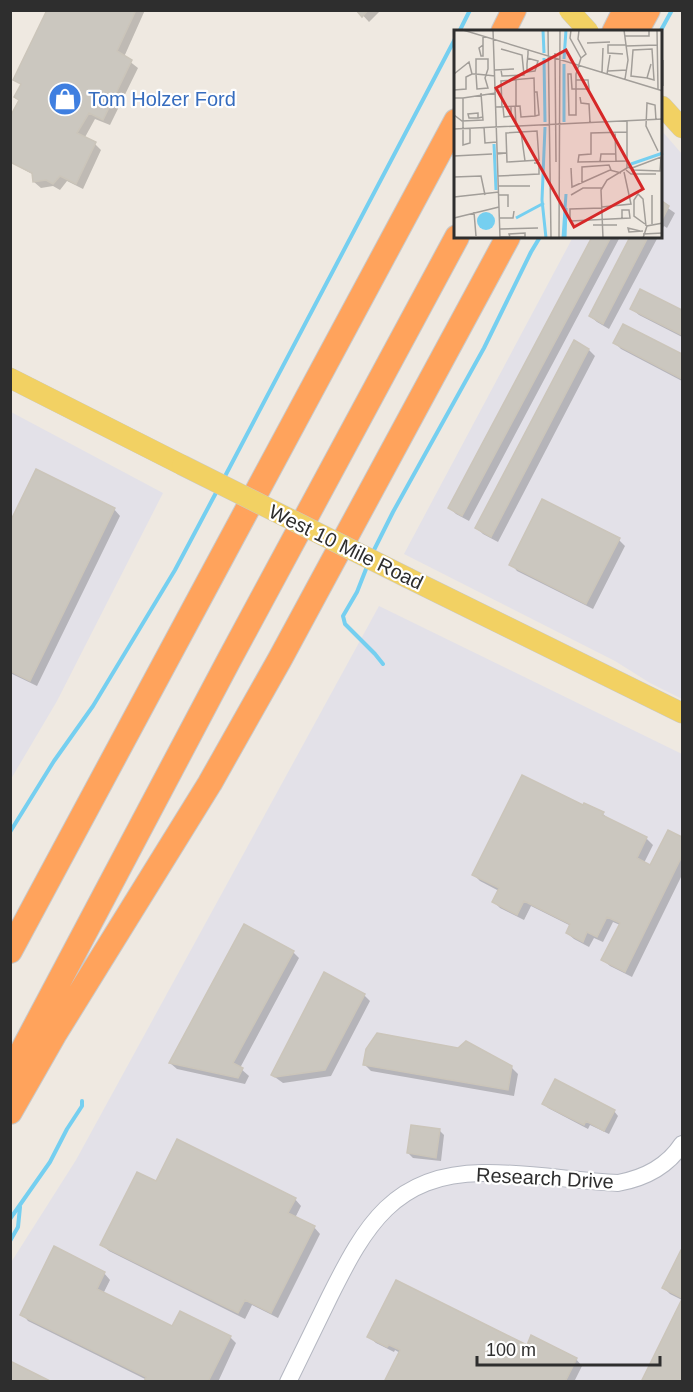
<svg xmlns="http://www.w3.org/2000/svg" width="693" height="1392" font-family="Helvetica,sans-serif">
	<style>
		.industrial { fill: #e3e1e8 }
		.shadow { fill: #0003 }
		.lines { fill: none; stroke-linecap: round; stroke-linejoin: round }
		.stream { stroke: #75cff0; stroke-width: 4 }
		.building { fill: #cbc7bf; stroke: #cbc5ba; stroke-width: 1.5 }
		.minor-casing { stroke: #b4b7c1; stroke-width: 18 }
		.major-casing { stroke: #c9c9c9; stroke-width: 21 }
		.highway-casing { stroke: #c9c9c9; stroke-width: 26 }
		.minor { stroke: #fff; stroke-width: 16 }
		.major { stroke: #f2d163; stroke-width: 20 }
		.highway { stroke: #ffa35c; stroke-width: 24 }
		.major-bridge-casing { stroke: #c9c9c9; stroke-width: 21; stroke-linecap: butt }
		.major-bridge { stroke: #f2d163; stroke-width: 20 }
		.labels { text-anchor: middle; dominant-baseline: central; stroke-width: 4.5; stroke-linejoin: round; paint-order: stroke }
		.shop-label { font-size: 20px; fill: #366cbe; stroke: #fff; text-anchor: start }
		.street-label { font-size: 20px; fill: #2e2e2e; stroke: #fff }
		.inset-river { fill: none; stroke: #75cff0; stroke-width: 3 }
		.inset-road { fill: none; stroke: #a29e99; stroke-width: 1.5 }
		.view { fill: #d62828; fill-opacity: 0.15; stroke: #d62828; stroke-width: 3 }
		.inset-edge { fill: none; stroke: #2e2e2e; stroke-width: 3 }
	</style>
	<rect width="100%" height="100%" fill="#efe9e1"/>
	<path class="industrial" d="M662 131 682 154V699L650 683 615 661 404 554 573 237H662Z
		M11 412 163 493 57 701 11 779Z
		M379 606 682 754V1381H11L10 1264 76 1160Z"/>
	<path class="shadow" d="M49 10H145L124 57 138 68 110 125 95 119 84 139 95 144 101 150 83 189 67 181 60 190 53 186 41 188 34 182V175L12 163 22 86 15 79Z
		M358 10H381L369 22Z
		M662 204 675 213 667 228 664 226 662 230Z
		M594 237H620L469 521 456 514 450 508Z
		M632 237H658L609 329 597 322 590 316Z
		M641 291 682 311V337L639 315 632 309Z
		M623 326 682 355V381L621 349 615 343Z
		M574 343 589 350 595 356 498 542 483 534 477 528Z
		M114 509 120 516 37 686 10 673V525Z
		M619 540 625 546 593 609 517 571 511 564Z
		M583 807 603 814 609 819 646 838 653 845 644 863 651 867 669 832 682 839V875L632 977 610 966 603 960 620 925 613 922 603 942 594 938 589 947 574 939 567 933 571 926 531 906 524 920 500 908 494 902 499 891 480 881 474 875Z
		M293 952 299 958 240 1068 249 1076 245 1084 177 1069 170 1063Z
		M364 995 370 1001 331 1076 283 1083 272 1075Z
		M364 1064 511 1067 518 1074 514 1096 371 1071Z
		M544 1104 614 1111 618 1116 609 1134 590 1125 588 1129 548 1108Z
		M440 1131 444 1135 441 1161 413 1158 408 1153Z
		M295 1199 301 1206 295 1218 314 1227 320 1234 278 1318 252 1305 245 1319 109 1251 102 1245Z
		M682 1252V1300L670 1294 664 1288Z
		M104 1273 110 1280 103 1294 173 1328 230 1337 236 1343 218 1382H146L147 1380 28 1321 22 1314Z
		M682 1302V1382H643Z
		M369 1337 527 1347 576 1359 582 1366 574 1382H386L400 1353 395 1350 394 1352 376 1343Z"/>
	<g class="lines">
		<path class="stream" d="M459 32 470 10
			M660 32 672 10
			M223 480 456 37
			M372 554 393 512 484 348 531 252 540 237
			M368 564 357 592 343 616 345 624 375 654 383 664
			M10 832 54 761 93 706 175 570 218 489
			M10 1219 50 1162 67 1129 82 1106V1101
			M10 1241 18 1227 20 1207"/>
	</g>
	<path class="building" d="M47 10H136L117 51 132 60 103 120 89 113 77 133 96 142 76 184 60 176 53 184 46 180 33 182 32 173 10 162V117L19 100 14 97 21 84 13 80Z
		M356 10H368L362 17Z
		M662 201 669 206 662 220Z
		M592 237H611L462 516 448 508Z
		M630 237H648L603 324 589 316Z
		M640 289 682 310V335L630 309Z
		M623 324 682 354V379L613 343Z
		M574 340 589 349 491 537 475 528Z
		M36 469 115 508 30 681 10 671V522Z
		M542 499 620 538 586 604 509 565Z
		M522 775 583 805 584 803 604 812 602 815 647 837 637 858 650 865 668 830 682 837V856L625 972 601 960 620 923 607 917 597 937 587 932 583 942 566 933 570 924 524 901 517 915 492 902 499 888 472 875Z
		M244 924 294 951 233 1063 243 1068 238 1078 169 1063Z
		M324 972 365 994 325 1070 275 1077 271 1075Z
		M377 1033 458 1048 466 1041 512 1066 508 1090 363 1065 366 1049Z
		M555 1079 615 1110 604 1131 586 1121 584 1125 542 1104Z
		M411 1125 440 1129 436 1158 407 1153Z
		M177 1139 296 1198 288 1213 315 1226 271 1313 245 1300 238 1313 100 1245 137 1172 156 1181Z
		M54 1246 105 1272 97 1289 172 1326 180 1311 231 1336 208 1382H144L146 1377 20 1315Z
		M681 1250H682V1298L662 1288Z
		M396 1280 527 1345 531 1335 577 1358 565 1382H384L400 1350 389 1345 387 1347 367 1337Z
		M682 1299V1382H641Z
		M10 1361 52 1382H10Z"/>
	<g class="lines">
		<g class="minor-casing">
			<path id="minor" d="M288 1382C302 1353 316 1325 330 1296 365 1226 394 1174 482 1173 527 1172 573 1181 618 1183 645 1178 667 1167 682 1144"/>
		</g>
		<g class="major-casing">
			<path id="major" d="M662 106 682 128
				M10 378 182 465
				M408 578 682 713"/>
		</g>
		<g class="highway-casing">
			<path id="highway" d="M503 32 514 10
				M614 32 625 10
				M636 32 648 10
				M10 951 456 121
				M10 1074 229 660 457 237
				M10 1112 54 1035 210 783 280 659 508 237"/>
		</g>
		<use href="#minor" class="minor"/>
		<use href="#major" class="major"/>
		<use href="#highway" class="highway"/>
		<g class="major-bridge-casing">
			<path id="major-bridge" d="M569 10 589 32
				M182 465 408 578"/>
		</g>
		<use href="#major-bridge" class="major-bridge"/>
	</g>
	<defs>
		<g id="shop-disc" transform="scale(1.725)"><circle r="9.5" fill="#3f7fe0" stroke="#fff"/><path d="M-5-2.5h2.3a2.7 3.5 0 0 1 5.4 0H5L5.5 6h-11ZM-1.5-2.5h3a1.5 2.3 0 0 0-3 0Z" fill="#fff"/></g>
	</defs>
	<g fill-rule="evenodd">
		<use href="#shop-disc" x="65" y="99"/>
	</g>
	<g class="labels">
		<g class="shop-label">
			<text x="88" y="99">Tom Holzer Ford</text>
		</g>
		<g class="street-label">
			<text transform="translate(346 547) rotate(26)">West 10 Mile Road</text>
			<text transform="translate(545 1178) rotate(3)">Research Drive</text>
		</g>
	</g>
	<g transform="translate(454 30)">
		<rect width="208" height="208" fill="#efe9e1"/>
		<path d="M23 191a9 9 0 1 1 18 0a9 9 0 1 1-18 0Z" fill="#75cff0"/>
		<path class="inset-river" d="M89 0 90 23M90 28 91 92M110 29 112 0M110 34V92M91 97 88 170 92 208M40 114 42 160M177 134 209 123M62 188 90 173M109 208 112 164M111 208 112 178"/>
		<path class="inset-road" d="M9 0 209 61M39 0 46 208M94 0 97 208M117 0 116 8 127 28 122 44V85H115L114 44H117L118 59H135V58L134 50H122M125 0 124 9 132 24 127 28M170 0 174 30 171 49M203 0 204 59M171 6H195V0M133 13 156 12M29 15 25 18 27 26H29V6M172 16 203 15M47 19 68 25 70 45 48 46 47 40M101 23 102 132M169 24 154 23V15H172M73 28 84 31 81 41 73 42V34L74 24V20M209 30V56M41 40 60 39M154 41 173 40M148 42 149 18M0 44 15 32 18 44M153 44 156 25M193 48 200 50 198 19 179 20 177 46 193 48 197 34M0 60 12 59V47L18 44H22L23 59 34 58 31 48 34 39V29H22V44L32 45 41 46M80 62H83L85 85 81 86M126 67 127 73 135 74 136 92M0 68H9V115L16 113V98M9 68 42 63M61 76 62 95M62 76V49M42 77 66 76 67 87 81 86 80 48 47 51 48 77M49 77 50 87 57 86V76M0 85 8 91 29 90 27 63M24 88V83L14 84 15 88H24L29 87M202 90 201 75 193 73 192 96 204 121M30 97 31 113 43 112M0 99 209 89M83 101 85 130 53 132 52 103ZM67 102 71 131M161 102 162 131M173 102 137 103V124L125 125 124 132 174 131M43 123H52L43 124M0 126 38 124M146 132 147 124H162M174 137 180 140 206 141 207 127 178 138M117 138 118 157 156 140 167 143M172 140 177 144H202M44 146 85 144V133H80M0 147 27 146 31 165M128 153V137L155 135 157 140M44 156H76M44 165H54V177M117 165 129 158H148M198 165V194M0 167 45 162M148 177 177 174 170 142M148 178 116 179V190L117 191 176 188 175 180H168V188M20 182 22 206M0 188 45 177M45 188H59L60 181M191 194 180 186V170L184 164 189 169 192 196M139 195H163M46 199 84 198M186 201 174 198 175 202 189 201M189 204 209 203M46 207H71V203L55 204 56 207M105 208 106 0M149 208 147 160 153 150 173 138V91M189 208 193 196 209 193"/>
		<path class="view" d="M112 20 189 159 120 197 42 58Z"/>
		<rect width="208" height="208" class="inset-edge"/>
	</g>
	<rect width="693" height="1392" fill="none" stroke="#2e2e2e" stroke-width="24"/>
	<path d="M477 1356v9h183v-9" fill="none" stroke="#2e2e2e" stroke-width="3"/>
	<text x="486" y="1356" font-size="18" fill="#2e2e2e" stroke="#ffffff" stroke-width="4.5" paint-order="stroke">100 m</text>
</svg>
